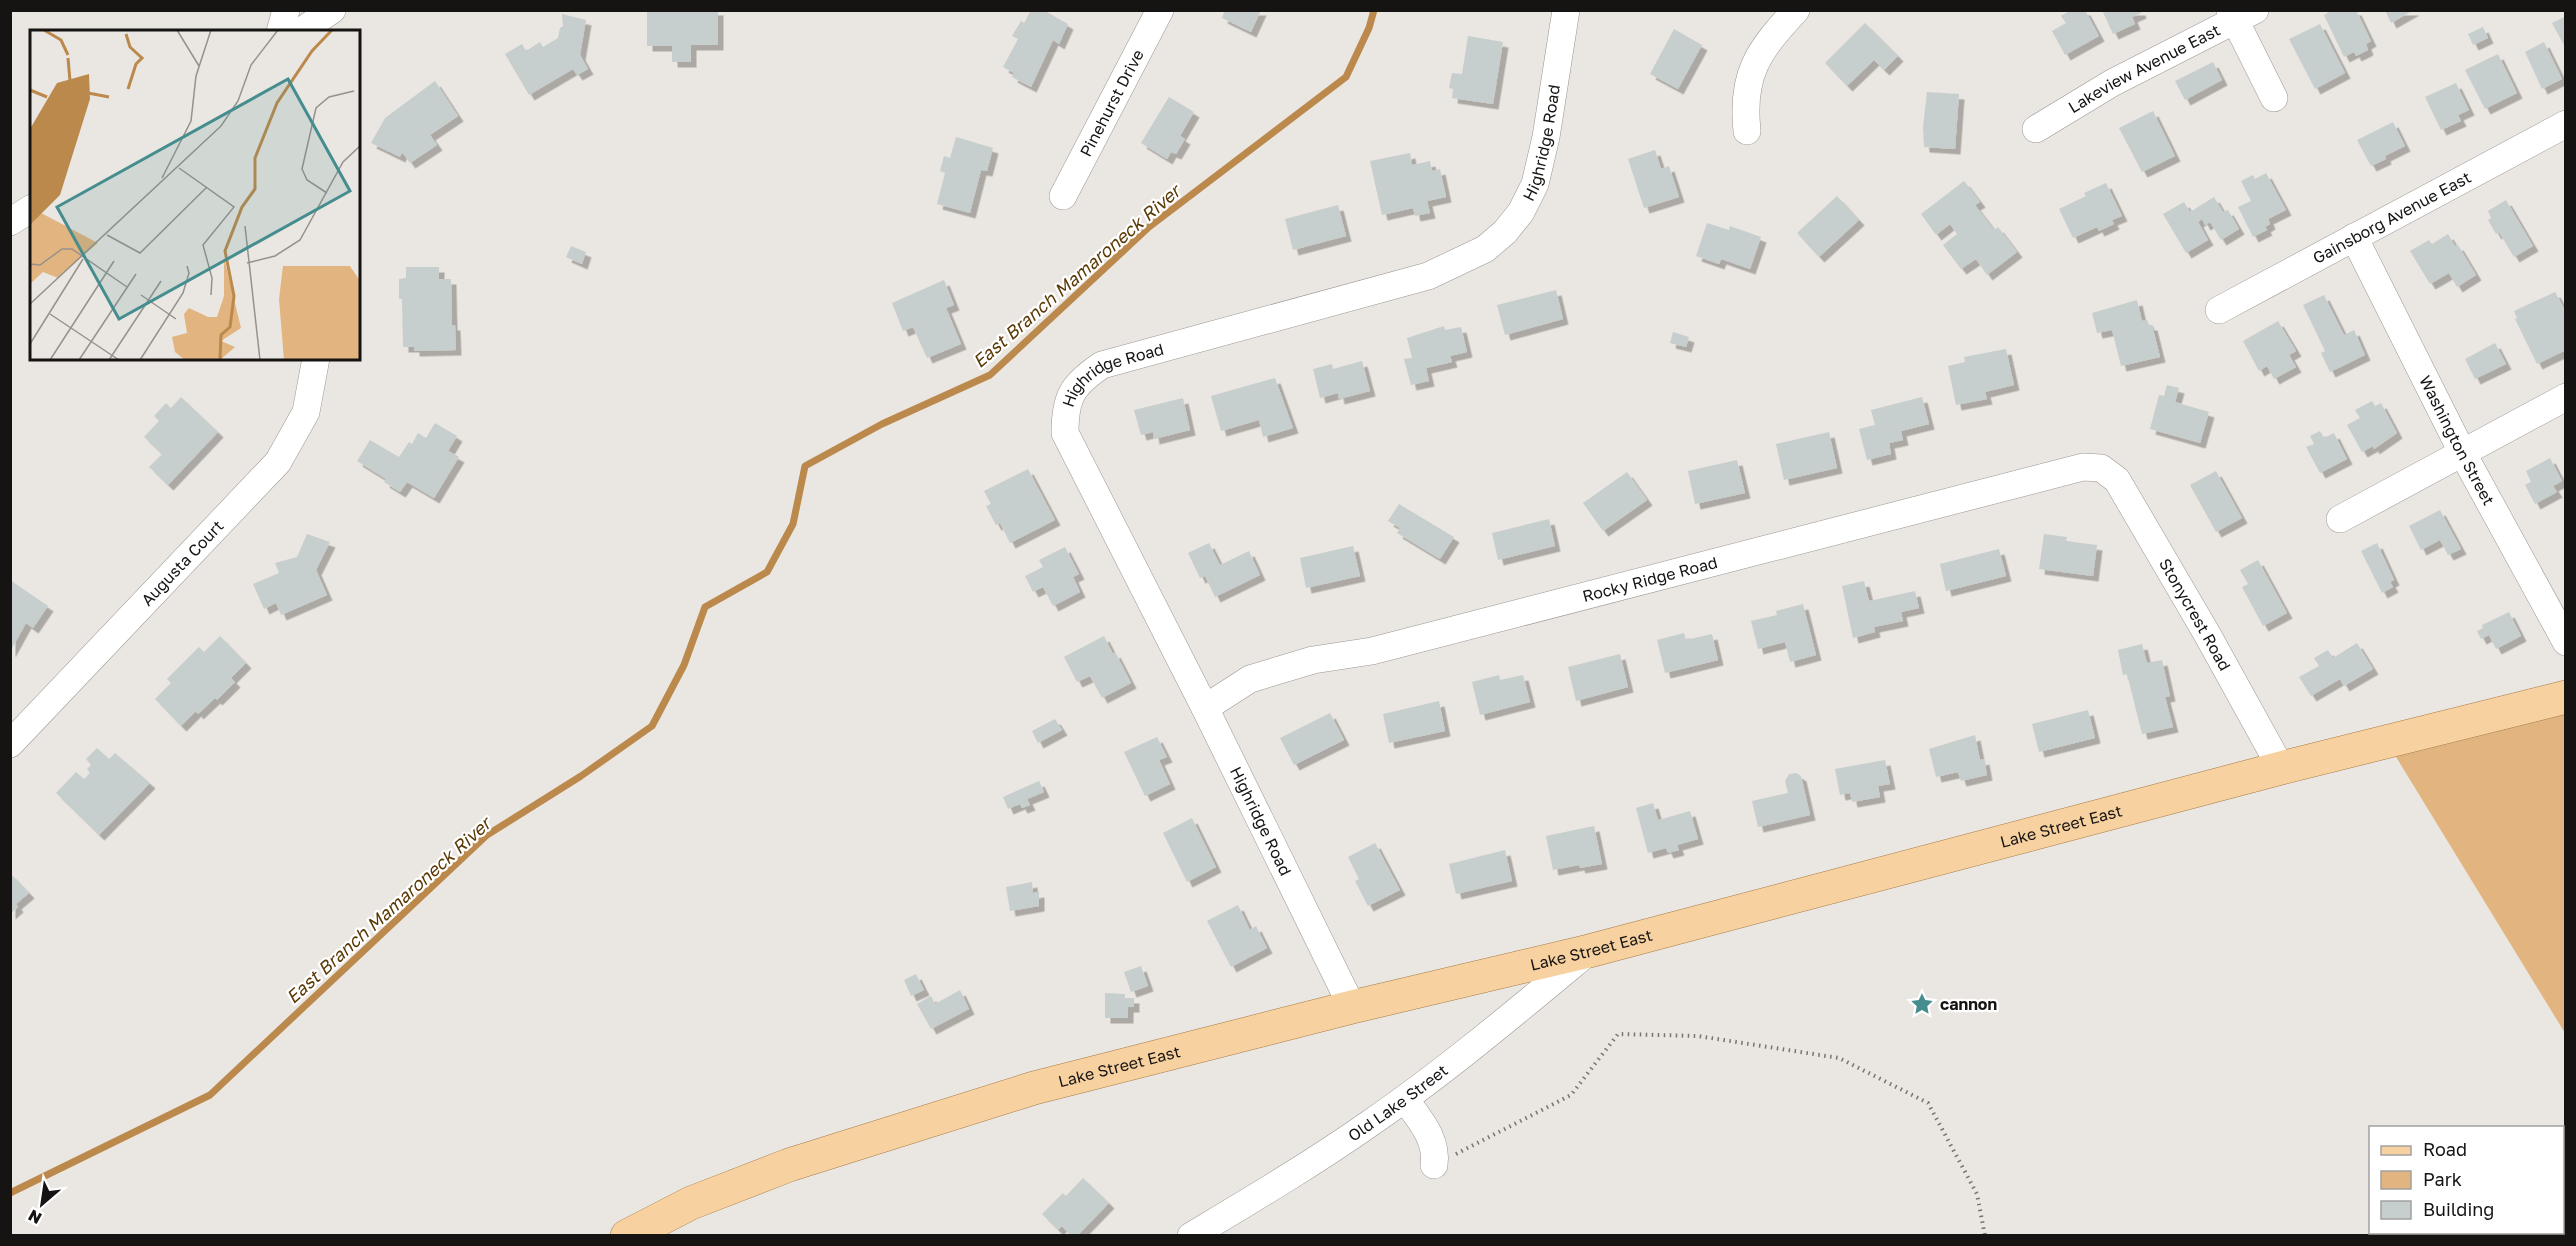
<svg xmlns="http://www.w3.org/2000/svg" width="2576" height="1246" font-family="'Golos Text',sans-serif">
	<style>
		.green { fill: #e2b480 }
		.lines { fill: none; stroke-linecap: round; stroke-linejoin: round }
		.stream { stroke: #bc894c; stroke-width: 7 }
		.building { fill: #c7cece; filter: url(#shadow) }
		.minor-casing { stroke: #9b9793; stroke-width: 28 }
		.major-casing { stroke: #a57b46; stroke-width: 34 }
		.path { stroke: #777572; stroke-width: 4; stroke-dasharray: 1.5 4.5; stroke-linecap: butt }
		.minor { stroke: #fff; stroke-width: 27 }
		.major { stroke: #f8d1a1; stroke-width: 33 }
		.labels { text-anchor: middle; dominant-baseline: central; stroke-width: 4.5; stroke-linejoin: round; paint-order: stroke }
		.street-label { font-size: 16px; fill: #151412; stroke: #fff }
		.poi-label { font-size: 16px; font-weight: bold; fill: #151412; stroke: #fff; text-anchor: start }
		.water-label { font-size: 18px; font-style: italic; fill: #5b3905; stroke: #fff }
		.inset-river { fill: none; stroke: #bc894c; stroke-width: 3 }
		.inset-road { fill: none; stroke: #95928e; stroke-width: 1.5 }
		.view { fill: #458d8e; fill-opacity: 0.15; stroke: #458d8e; stroke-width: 3 }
		.inset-edge { fill: none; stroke: #151412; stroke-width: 3 }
	</style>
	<defs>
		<filter id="shadow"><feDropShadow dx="5.5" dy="5.5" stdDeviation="0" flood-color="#0004"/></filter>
	</defs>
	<rect width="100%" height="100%" fill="#eae6e1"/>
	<path class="green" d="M2565 713V1033L2393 752Z"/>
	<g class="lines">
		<path class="stream" d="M10 1193 210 1095 487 835 581 776 652 726 684 665 705 607 767 572 793 524 805 466 882 424 990 375 1149 227 1346 77 1369 28 1374 10"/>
	</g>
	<path class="building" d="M647 10H718V45H691V62H672V46H647Z
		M1031 10H1043L1068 24 1059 44 1053 40 1031 87 1012 77 1014 73 1003 67 1018 39 1012 36 1021 21 1024 23Z
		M1225 10H1261L1251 32 1222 18Z
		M2071 10H2085L2099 36 2065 55 2052 31 2066 23 2061 16Z
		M2102 10H2140L2141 13 2132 17 2135 24 2113 34Z
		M2332 10H2356L2371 41 2366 44 2368 50 2356 56 2354 52 2344 57 2324 15Z
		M2385 10H2414L2391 23Z
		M562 14 586 20 580 55 588 69 577 75 573 69 529 95 505 54 522 44 526 51 540 42 543 47 558 38 560 28 563 26Z
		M2566 16V49L2552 23Z
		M1865 23 1898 56 1884 70 1874 60 1847 86 1825 63Z
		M2320 24 2345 73 2315 89 2289 39Z
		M2483 27 2488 38 2473 45 2468 34Z
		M1674 29 1702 45 1678 89 1650 74Z
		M1468 36 1503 42 1493 104 1452 98 1453 89 1449 88 1452 73 1462 74Z
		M2544 42 2562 79 2542 89 2525 52Z
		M2498 54 2517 93 2485 109 2465 70Z
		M2213 62 2222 80 2185 100 2175 81Z
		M435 81 458 116 430 135 437 145 410 163 402 152 400 157 371 143 385 118Z
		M2456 83 2469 110 2458 115 2461 121 2441 130 2425 97Z
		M1927 92 1959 94 1955 149 1924 147 1923 127Z
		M1169 97 1194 112 1180 136 1185 139 1176 154 1171 152 1167 159 1141 143Z
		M2153 111 2175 156 2142 172 2119 128Z
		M2393 122 2405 146 2385 156 2386 159 2371 166 2357 140Z
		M956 137 993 148 987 171 981 170 970 213 937 204 945 173 940 171 944 156 950 158Z
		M1655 150 1661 169 1669 166 1679 197 1644 208 1628 159Z
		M1410 153 1412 165 1430 161 1432 171 1440 169 1446 197 1427 201 1430 213 1415 216 1413 208 1382 215 1370 161Z
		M2266 173 2286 210 2268 219 2270 224 2265 227 2267 230 2253 237 2238 207 2251 201 2241 181 2253 175 2255 179Z
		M1964 181 1980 202 1975 205 1994 230 1998 227 2017 252 1987 275 1976 259 1961 269 1943 245 1957 234 1950 224 1936 235 1921 214Z
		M2106 183 2122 216 2112 220 2114 224 2099 231 2097 227 2073 238 2059 209 2086 196 2084 193Z
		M1837 196 1859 220 1819 257 1797 233Z
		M2214 197 2223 212 2228 210 2239 229 2221 240 2210 222 2205 225 2202 219 2198 222 2208 240 2186 253 2163 214 2184 202 2190 212Z
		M2506 200 2533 246 2514 257 2499 232 2496 234 2488 220 2491 218 2488 211Z
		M1338 205 1346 236 1293 250 1285 219Z
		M1707 223 1729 230 1730 226 1761 237 1750 269 1721 259 1719 264 1696 256Z
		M2448 234 2455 246 2458 245 2476 275 2457 287 2449 273 2430 284 2410 251 2429 240 2432 244Z
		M571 246 586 252 582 264 566 257Z
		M406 267H439V279H451L452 325H455L456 350 414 351V347H403L402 299H399V279L406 278Z
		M944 280 954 305 946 308 961 344 927 358 913 327 903 331 892 303Z
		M1556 290 1563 319 1505 335 1497 305Z
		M2555 292 2566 312V350L2537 364 2515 319 2517 318 2514 311Z
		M2324 295 2344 335 2354 330 2365 355 2330 372 2321 353 2325 351 2303 305Z
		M2137 300 2142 321 2147 320 2149 325H2152L2160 357 2121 366 2112 330 2097 333 2092 313Z
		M2278 321 2296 351 2289 355 2296 367 2274 379 2267 366 2259 371 2243 341Z
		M1444 326 1445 330 1461 327 1467 352 1450 356 1452 362 1426 368 1429 381 1411 385 1404 359 1412 358 1407 338Z
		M1673 332 1689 337 1686 347 1670 343Z
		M2495 343 2506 364 2475 379 2465 359Z
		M2006 349 2014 385 1985 392 1987 399 1956 405 1948 366 1965 362 1964 357Z
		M1362 361 1370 391 1339 399 1338 393 1320 398 1313 369 1332 364 1333 369Z
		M1275 378 1293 428 1263 437 1259 420 1221 431 1211 396Z
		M2167 385 2179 388 2175 402 2209 412 2200 443 2150 429 2159 395 2164 396Z
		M181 397 218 432 168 485 149 467 162 454 144 437 159 421 154 416 166 403 171 408Z
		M1922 397 1929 424 1901 431 1903 440 1889 443 1891 454 1867 460 1859 429 1875 425 1871 410Z
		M1183 398 1190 430 1154 439 1153 432 1141 435 1134 410Z
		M2372 401 2375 406 2381 403 2397 433 2374 449 2373 446 2362 452 2347 425 2360 418 2355 410Z
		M435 423 457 436 448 451 459 457 434 498 407 482 400 492 384 482 386 479 357 461 370 440 399 457 409 442 412 444 418 433 426 438Z
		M2320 431 2324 438 2334 433 2347 459 2320 473 2306 447 2314 444 2310 436Z
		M1829 432 1837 468 1784 480 1776 444Z
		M2550 458 2562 481 2553 486 2557 492 2535 504 2525 485 2531 482 2526 471Z
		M1737 460 1745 493 1695 504 1688 471Z
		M1028 469 1055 520 1010 543 1000 523 996 525 986 506 991 504 984 491Z
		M2216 471 2242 518 2216 532 2190 485Z
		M1627 472 1647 500 1603 531 1583 503Z
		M1399 504 1454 537 1440 559 1397 533 1400 528 1388 521Z
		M2440 510 2461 549 2448 555 2440 540 2421 550 2409 526Z
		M1549 519 1555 546 1498 560 1492 533Z
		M307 534 330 542 316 570 327 595 281 615 276 603 264 609 253 584 279 573 275 563 297 557Z
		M2044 534 2067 537 2066 541 2097 545 2093 576 2039 569Z
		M1209 543 1220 565 1249 551 1260 575 1215 597 1205 576 1200 578 1188 553Z
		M2377 543 2394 580 2390 582 2393 587 2382 593 2361 551Z
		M1353 546 1360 576 1306 588 1300 558Z
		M1065 547 1079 574 1073 577 1080 592 1053 606 1043 587 1033 592 1025 576 1043 567 1039 560Z
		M1999 549 2006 576 1946 591 1940 564Z
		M2258 560 2287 613 2263 626 2242 587 2248 584 2240 570Z
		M10 580 48 606 33 628 26 623 10 652Z
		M1864 581 1869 601 1915 591 1919 608 1901 612 1903 621 1874 627 1875 632 1853 638 1842 586Z
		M1803 604 1816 655 1790 662 1785 642 1758 649 1751 621 1777 615 1776 611Z
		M2509 612 2521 636 2496 649 2489 635 2481 639 2477 631 2483 628 2482 625Z
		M1684 633 1686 640 1712 634 1718 660 1665 673 1657 640Z
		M220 636 246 663 231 678 235 682 217 700 215 698 198 714 196 711 181 726 155 699 171 683 167 679 199 647 204 652Z
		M1104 636 1113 654 1115 652 1131 683 1102 698 1090 676 1077 682 1064 657Z
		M2357 643 2373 669 2344 686 2340 679 2311 696 2299 677 2319 666 2314 658 2328 650 2333 658Z
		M2142 644 2147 663 2162 660 2170 696 2165 697 2173 727 2142 734 2127 674 2123 675 2118 650Z
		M1620 654 1628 687 1576 701 1568 667Z
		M1499 675 1500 680 1523 675 1530 702 1480 715 1472 682Z
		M1439 701 1445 731 1389 743 1383 714Z
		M2088 710 2095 738 2039 752 2032 724Z
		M1330 713 1344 740 1294 765 1280 738Z
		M1055 719 1062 730 1038 743 1032 731Z
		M1975 735 1980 760 1984 759 1987 775 1961 781 1958 772 1936 777 1929 749Z
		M1157 737 1167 757 1159 760 1170 784 1145 796 1124 752Z
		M97 748 109 759 115 753 150 783 99 835 56 793 76 772 84 779 90 773 87 769 91 765 86 759Z
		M1885 760 1890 784 1878 786 1880 797 1852 802 1850 793 1840 795 1835 769Z
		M1796 773 1801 776 1810 815 1758 827 1752 801 1788 793 1785 781 1789 774Z
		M1039 781 1044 792 1027 799 1030 805 1022 808 1020 804 1008 809 1003 797Z
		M1653 803 1658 820 1690 811 1698 839 1677 845 1679 850 1668 853 1666 848 1648 853 1636 808Z
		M1192 818 1216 867 1187 882 1163 833Z
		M1594 826 1602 864 1580 868 1579 865 1553 870 1546 836Z
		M1375 843 1400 890 1368 906 1355 881 1359 879 1348 857Z
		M1505 850 1512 881 1456 894 1449 864Z
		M10 873 29 893 16 904 18 907 10 914Z
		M1032 882 1033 893 1039 892V906L1010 911 1006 887Z
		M1238 905 1250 930 1256 926 1267 948 1231 967 1207 921Z
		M1141 966 1148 986 1131 992 1124 972Z
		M916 974 924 990 911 996 904 980Z
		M960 990 969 1009 931 1029 917 1004 931 996 935 1004Z
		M1105 993 1125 994V998H1134V1007H1128V1018H1105Z
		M1083 1178 1109 1203 1077 1236H1071L1062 1226 1058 1230 1042 1214 1063 1193 1066 1196Z"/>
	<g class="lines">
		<g class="minor-casing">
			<g id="minor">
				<path d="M2230 10 2274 98"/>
				<path d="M280 32 286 10"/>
				<path d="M300 32 332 10"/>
				<path id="s1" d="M2036 129 2112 83 2255 10"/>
				<path d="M1747 131C1741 74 1758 51 1796 10"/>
				<path id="s2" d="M1063 196 1160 10"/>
				<path d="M10 222 32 208"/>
				<path id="s3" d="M2354 237 2462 452 2566 642"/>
				<path id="s4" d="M2219 310 2566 124"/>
				<path d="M2340 519 2566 397"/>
				<path id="s5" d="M1205 708 1250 679 1313 660 1372 651 2083 467 2101 468 2117 480 2207 634 2281 768"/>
				<path id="s6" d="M10 744 278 462 306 412 316 358"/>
				<path id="s7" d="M1352 1007 1205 708 1065 433C1065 397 1072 385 1102 365L1428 276 1485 249 1505 232 1521 212 1535 184 1546 137 1566 10"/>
				<path d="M1405 1099C1419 1119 1438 1139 1434 1165"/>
				<path id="s8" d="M1191 1236C1251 1200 1312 1164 1369 1124 1446 1071 1517 1011 1588 952"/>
			</g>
		</g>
		<g class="major-casing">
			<g id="major">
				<path id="s9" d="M627 1236 691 1203 789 1165 1034 1088 1352 1007 1589 951 2281 768 2566 697"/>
			</g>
		</g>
		<path class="path" d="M1456 1154 1571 1095 1618 1034 1698 1036 1839 1058 1928 1103 1977 1194 1985 1236"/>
		<use href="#minor" class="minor"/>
		<use href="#major" class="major"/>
	</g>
	<defs>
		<g id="sight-bare" transform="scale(1.8)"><path d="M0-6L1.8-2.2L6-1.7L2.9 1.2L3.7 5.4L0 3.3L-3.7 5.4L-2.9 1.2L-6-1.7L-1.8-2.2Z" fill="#458d8e" stroke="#fff" stroke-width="2.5" paint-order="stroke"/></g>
	</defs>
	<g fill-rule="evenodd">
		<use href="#sight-bare" x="1922" y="1004"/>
	</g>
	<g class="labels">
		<g class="street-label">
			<text stroke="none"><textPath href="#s1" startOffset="124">Lakeview Avenue East</textPath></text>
			<text stroke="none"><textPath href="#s2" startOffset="105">Pinehurst Drive</textPath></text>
			<text stroke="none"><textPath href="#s7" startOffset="1250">Highridge Road</textPath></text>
			<text stroke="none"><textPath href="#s4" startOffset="196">Gainsborg Avenue East</textPath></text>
			<text stroke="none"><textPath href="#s7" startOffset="728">Highridge Road</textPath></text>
			<text stroke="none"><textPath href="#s3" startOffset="228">Washington Street</textPath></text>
			<text stroke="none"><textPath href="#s6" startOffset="250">Augusta Court</textPath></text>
			<text stroke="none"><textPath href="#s5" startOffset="466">Rocky Ridge Road</textPath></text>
			<text stroke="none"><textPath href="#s5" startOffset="1107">Stonycrest Road</textPath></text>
			<text transform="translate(1261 821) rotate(64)">Highridge Road</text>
			<text stroke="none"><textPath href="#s9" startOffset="1494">Lake Street East</textPath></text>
			<text stroke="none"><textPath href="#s9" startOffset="1008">Lake Street East</textPath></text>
			<text stroke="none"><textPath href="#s9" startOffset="522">Lake Street East</textPath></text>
			<text stroke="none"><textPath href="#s8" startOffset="246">Old Lake Street</textPath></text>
		</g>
		<g class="poi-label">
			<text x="1940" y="1004">cannon</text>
		</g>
		<g class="water-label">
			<text transform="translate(1076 276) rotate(-41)">East Branch Mamaroneck River</text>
			<text transform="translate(388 910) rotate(-42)">East Branch Mamaroneck River</text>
		</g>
	</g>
	<g transform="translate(30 30)">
		<rect width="330" height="330" fill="#eae6e1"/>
		<path d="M11 183 68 213 28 248 13 242 0 254V195ZM194 228 211 298 191 311 205 317 190 330H155L145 322 142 307 157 303 154 284 159 278 178 287H187L194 266ZM253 236H320L330 251V330H254L249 269Z" fill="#e2b480"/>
		<path d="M59 44 60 69 30 165 0 195V99L27 53Z" fill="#bc894c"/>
		<path class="inset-river" d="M14 0 31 10 38 25M96 4 100 17 112 28 106 34 98 59M38 28 40 51M0 60 17 67M58 63 79 67M190 330 191 305 200 297 204 266 195 221 212 177 225 159V128L247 73 282 21 302 0"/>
		<path class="inset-road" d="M147 0 169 36M149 138 204 177 173 215 182 248 181 265M132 148 161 91 166 46 181 0M297 163 277 150 272 139 286 78 299 67 324 61M215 196 230 330M77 205 110 223 177 157M217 233 245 226 270 210 313 132 330 116M0 234 10 235 32 219H42L97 257M111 265 146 289M0 274 191 96 208 71 221 35 248 0M20 284 89 330M0 314 53 229M20 330 84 231M49 330 106 244M79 330 131 251M110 330 153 263 159 243 157 236"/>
		<path class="view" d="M258 49 320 161 89 289 27 177Z"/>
		<rect width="330" height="330" class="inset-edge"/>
	</g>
	<rect width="2576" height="1246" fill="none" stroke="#151412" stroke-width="24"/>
	<rect x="2369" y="1126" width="195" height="108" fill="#ffffff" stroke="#a1a1a0" stroke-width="1.5"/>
	<rect x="2381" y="1146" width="30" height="9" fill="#f8d1a1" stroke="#a1a1a0" stroke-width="1.5"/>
	<text x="2423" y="1156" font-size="18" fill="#151412">Road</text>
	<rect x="2381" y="1171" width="30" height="18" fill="#e2b480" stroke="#a1a1a0" stroke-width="1.5"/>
	<text x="2423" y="1186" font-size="18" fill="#151412">Park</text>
	<rect x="2381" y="1201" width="30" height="18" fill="#c7cece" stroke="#a1a1a0" stroke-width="1.5"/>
	<text x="2423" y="1216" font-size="18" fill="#151412">Building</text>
	<g transform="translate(42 1204) rotate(209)" stroke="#ffffff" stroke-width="4.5" paint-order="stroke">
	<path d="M0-4.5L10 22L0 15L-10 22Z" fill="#151412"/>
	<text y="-9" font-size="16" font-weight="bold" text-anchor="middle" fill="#151412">N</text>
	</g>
</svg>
